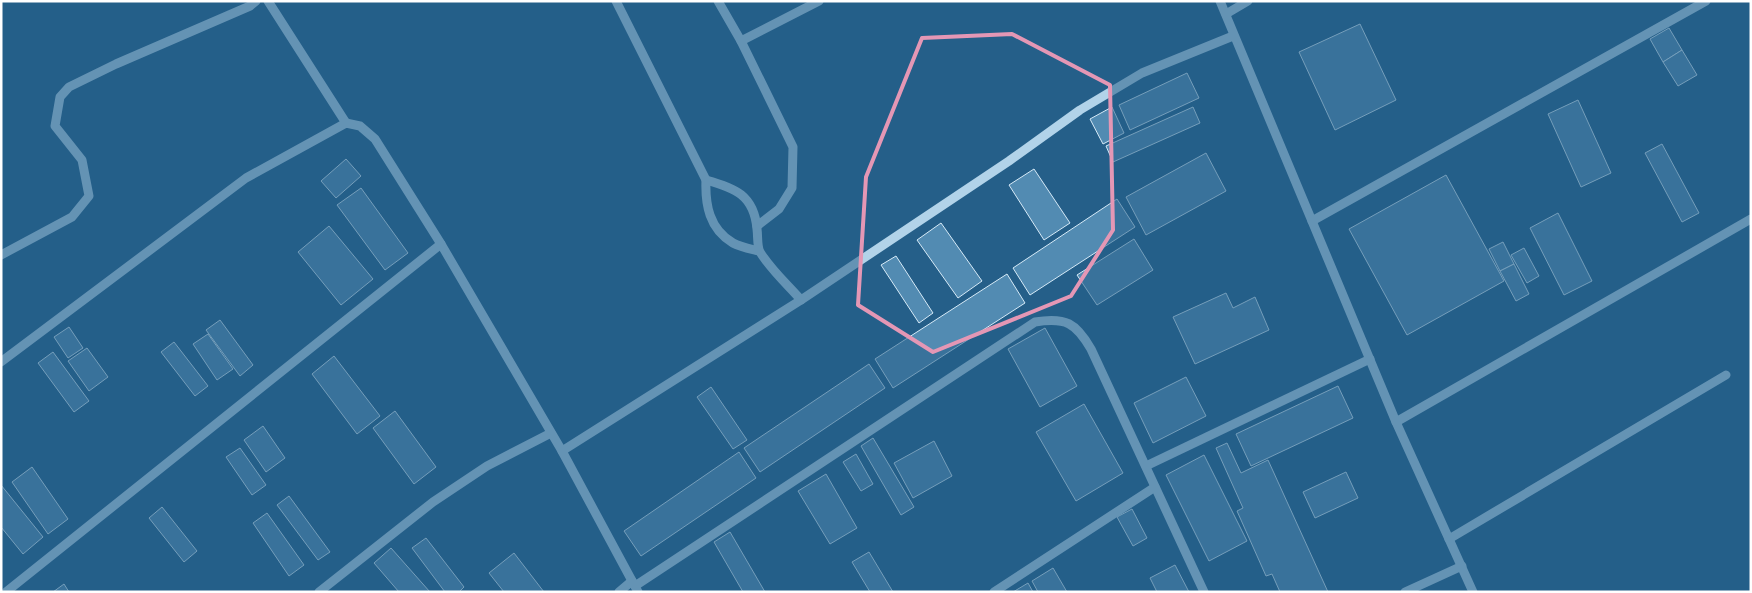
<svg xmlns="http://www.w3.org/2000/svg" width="1752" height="593" viewBox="0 0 1752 593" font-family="Lato,sans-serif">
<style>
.building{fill:#528bb2;stroke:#d6eaf7}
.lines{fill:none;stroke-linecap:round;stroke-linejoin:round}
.minor{stroke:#b2d3e9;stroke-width:9}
.marked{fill:none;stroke:#e497b5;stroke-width:4;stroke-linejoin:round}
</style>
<rect width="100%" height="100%" fill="#255f89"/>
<g class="building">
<path d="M 1360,24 L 1396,100 L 1335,130 L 1299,52 Z"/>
<path d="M 1669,28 L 1682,50 L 1663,62 L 1650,39 Z"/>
<path d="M 1682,50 L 1697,75 L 1678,86 L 1663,62 Z"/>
<path d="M 1187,73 L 1199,98 L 1130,130 L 1119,105 Z"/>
<path d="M 1578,100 L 1611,173 L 1581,187 L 1548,114 Z"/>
<path d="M 1112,107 L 1124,133 L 1103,144 L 1090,119 Z"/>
<path d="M 1193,107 L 1200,123 L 1113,162 L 1106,146 Z"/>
<path d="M 1662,144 L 1699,213 L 1682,222 L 1645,153 Z"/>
<path d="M 1206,153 L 1226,191 L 1146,235 L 1126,197 Z"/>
<path d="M 346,159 L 361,176 L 336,198 L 321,181 Z"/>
<path d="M 1034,169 L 1070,223 L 1044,240 L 1009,185 Z"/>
<path d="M 1446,175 L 1504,281 L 1407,335 L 1349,229 Z"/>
<path d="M 361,188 L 408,253 L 385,270 L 337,205 Z"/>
<path d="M 1117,199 L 1135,227 L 1030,295 L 1013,268 Z"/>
<path d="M 1558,213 L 1592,281 L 1564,295 L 1530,228 Z"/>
<path d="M 941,223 L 982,281 L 958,298 L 917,240 Z"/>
<path d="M 329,226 L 373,279 L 341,305 L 298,252 Z"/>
<path d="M 1134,239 L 1153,270 L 1097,305 L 1077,275 Z"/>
<path d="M 1503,242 L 1514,264 L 1500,271 L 1489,249 Z"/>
<path d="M 1524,248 L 1539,276 L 1527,283 L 1511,255 Z"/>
<path d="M 896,256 L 933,313 L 919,323 L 881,265 Z"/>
<path d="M 1514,264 L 1529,294 L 1516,301 L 1500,271 Z"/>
<path d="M 1007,274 L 1025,303 L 893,388 L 875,359 Z"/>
<path d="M 1226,293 L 1233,308 L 1255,297 L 1269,330 L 1195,364 L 1173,317 Z"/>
<path d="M 220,320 L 253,365 L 240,376 L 206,330 Z"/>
<path d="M 69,327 L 83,348 L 68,358 L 54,337 Z"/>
<path d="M 1045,328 L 1077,386 L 1040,407 L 1008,349 Z"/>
<path d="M 208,334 L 233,369 L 217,380 L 193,344 Z"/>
<path d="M 174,342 L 208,386 L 195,396 L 161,352 Z"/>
<path d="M 87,348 L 108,377 L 89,391 L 68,361 Z"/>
<path d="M 53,352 L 89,401 L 74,412 L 38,363 Z"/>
<path d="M 334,356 L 380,416 L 357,434 L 312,374 Z"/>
<path d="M 869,364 L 885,388 L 760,472 L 744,448 Z"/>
<path d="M 1186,377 L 1206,416 L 1153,443 L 1134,403 Z"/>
<path d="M 1338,386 L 1353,418 L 1251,466 L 1236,434 Z"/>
<path d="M 711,387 L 747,440 L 733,449 L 697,397 Z"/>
<path d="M 1084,404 L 1123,473 L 1076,501 L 1036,432 Z"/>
<path d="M 395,411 L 436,467 L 414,484 L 373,428 Z"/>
<path d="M 263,426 L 285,458 L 266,472 L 244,440 Z"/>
<path d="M 873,438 L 914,507 L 901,515 L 861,446 Z"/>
<path d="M 934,441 L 952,476 L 913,498 L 894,463 Z"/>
<path d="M 1227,443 L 1241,473 L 1268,460 L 1328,592 L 1280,592 L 1272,574 L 1266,576 L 1237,511 L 1243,508 L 1216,448 Z"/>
<path d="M 240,448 L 266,485 L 252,495 L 226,457 Z"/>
<path d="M 739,452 L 756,478 L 641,556 L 624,531 Z"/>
<path d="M 856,454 L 873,484 L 861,491 L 843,462 Z"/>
<path d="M 1204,455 L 1247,541 L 1209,561 L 1166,475 Z"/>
<path d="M 32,467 L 68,519 L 48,534 L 12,482 Z"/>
<path d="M 1346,472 L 1358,498 L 1315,518 L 1303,492 Z"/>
<path d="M 826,474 L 857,528 L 830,544 L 798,491 Z"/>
<path d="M 1,485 L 43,537 L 23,554 L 1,527 Z"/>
<path d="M 289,496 L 330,552 L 318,560 L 277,505 Z"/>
<path d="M 162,507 L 197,551 L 184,562 L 149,518 Z"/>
<path d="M 1132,509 L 1147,538 L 1133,546 L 1117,517 Z"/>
<path d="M 267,513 L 304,565 L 289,576 L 253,523 Z"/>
<path d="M 730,532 L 765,592 L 743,592 L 714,542 Z"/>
<path d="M 426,538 L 464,587 L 459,592 L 445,592 L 412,548 Z"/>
<path d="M 391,548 L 430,592 L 399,592 L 374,563 Z"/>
<path d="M 869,552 L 893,592 L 870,592 L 852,562 Z"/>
<path d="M 514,553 L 544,592 L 504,592 L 489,573 Z"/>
<path d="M 1175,565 L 1189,592 L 1157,592 L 1150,578 Z"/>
<path d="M 1053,568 L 1067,592 L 1038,592 L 1032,581 Z"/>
<path d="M 1028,583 L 1033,592 L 1013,592 Z"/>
<path d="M 64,584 L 69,592 L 53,592 Z"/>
</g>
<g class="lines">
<g class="minor">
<path d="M 268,1 L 346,123"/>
<path d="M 616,1 L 706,180 C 705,204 709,229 733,243 C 740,247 751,249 759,251"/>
<path d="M 718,1 L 741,41 L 793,147 L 792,188 L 779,209 L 757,226"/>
<path d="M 1220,1 L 1396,422 L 1473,592"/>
<path d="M 1226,14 L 1248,1"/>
<path d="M 741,41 L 819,1"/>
<path d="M 706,180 C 735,188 754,195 757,229 C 758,236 757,247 760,252 C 771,270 788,285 801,300"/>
<path d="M 1312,221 L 1706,1"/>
<path d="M 1,255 L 72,217 L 89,196 L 82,160 L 55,126 L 60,97 L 69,87 L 116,64 L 250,6 L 256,1"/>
<path d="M 1,362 L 246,178 L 346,123 L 360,126 L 375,139 L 441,244 L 562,451 L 638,592"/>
<path d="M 1396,422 L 1751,219"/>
<path d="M 562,451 L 801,300 L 1009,161 L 1080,110 L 1142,73 L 1233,36"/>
<path d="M 1146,466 L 1370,359"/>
<path d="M 1449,539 L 1726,375"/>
<path d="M 635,586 L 1035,322 C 1066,317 1076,323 1091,349 L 1204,592"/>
<path d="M 6,592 L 441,244"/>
<path d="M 319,592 L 433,502 L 487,466 L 551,433"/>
<path d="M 619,592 L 632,581"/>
<path d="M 994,592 L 1155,487"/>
<path d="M 1405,592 L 1462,566"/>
</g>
</g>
<path d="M0 0H1752V593H0ZM 1012,34 L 1110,85 L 1113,230 L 1071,296 L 933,352 L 858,305 L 866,177 L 922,38 Z" fill="#255f89" fill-opacity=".55" fill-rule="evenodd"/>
<path class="marked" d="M 1012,34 L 1110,85 L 1113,230 L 1071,296 L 933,352 L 858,305 L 866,177 L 922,38 Z"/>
<rect width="1752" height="593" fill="none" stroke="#ffffff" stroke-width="5"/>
</svg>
